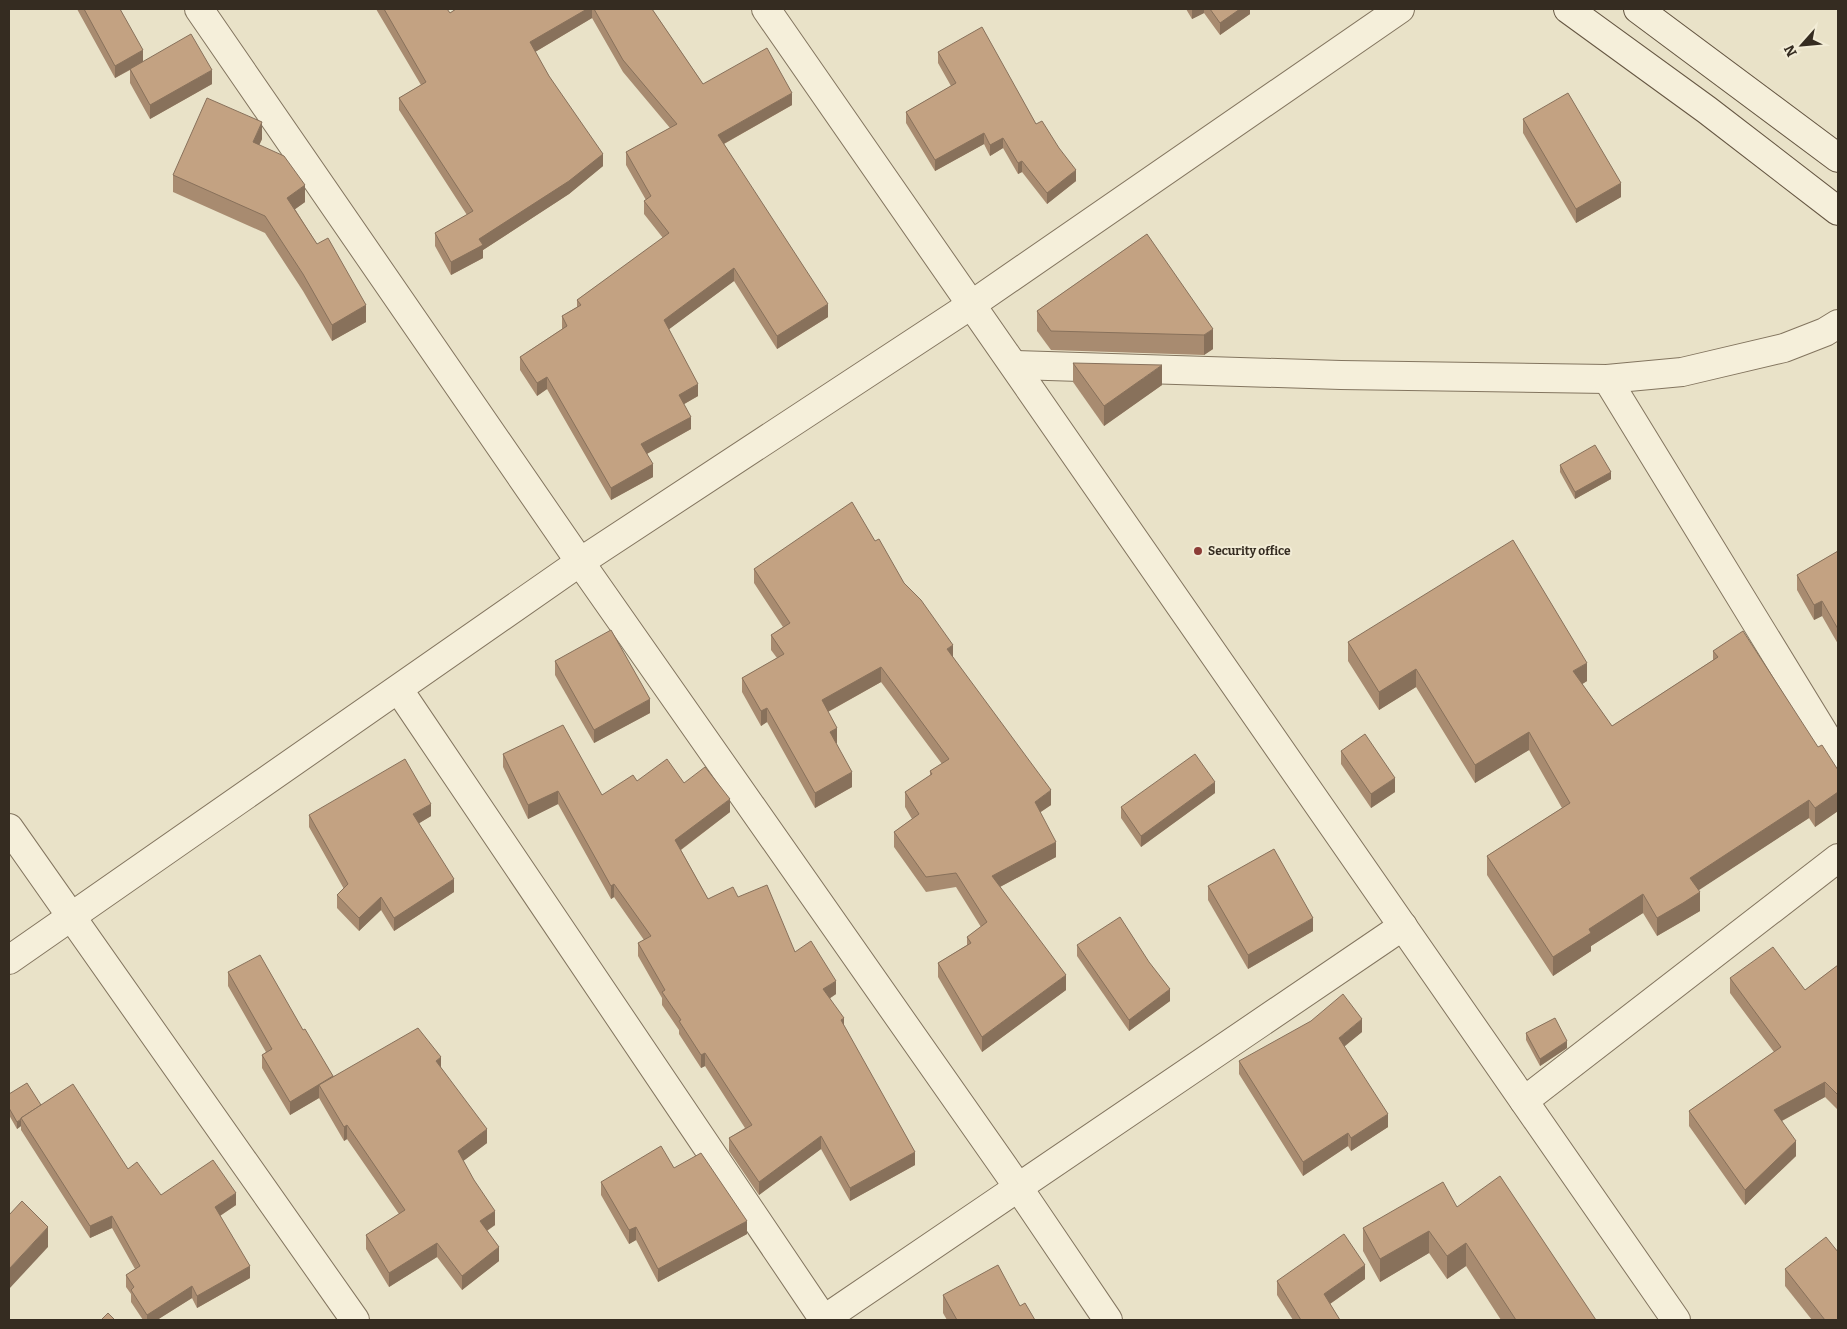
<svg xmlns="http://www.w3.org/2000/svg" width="1847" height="1329" viewBox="0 0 1847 1329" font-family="Bitter,serif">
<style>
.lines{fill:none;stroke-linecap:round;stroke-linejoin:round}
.minor-casing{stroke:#83755f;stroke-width:30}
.tertiary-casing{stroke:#83755f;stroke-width:30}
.secondary-casing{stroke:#655642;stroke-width:30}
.minor{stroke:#f5efda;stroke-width:28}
.tertiary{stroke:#f5efda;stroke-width:28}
.secondary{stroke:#f5efda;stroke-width:28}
.wall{fill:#a88b70}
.shaded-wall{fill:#88715b}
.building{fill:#c3a282;stroke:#88715b}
.poi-dot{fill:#8b3c36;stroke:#f2ecd6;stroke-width:2}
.labels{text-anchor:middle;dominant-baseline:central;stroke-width:4;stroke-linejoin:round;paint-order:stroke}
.poi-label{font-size:12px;font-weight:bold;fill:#352c21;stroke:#f2ecd6;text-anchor:start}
</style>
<rect width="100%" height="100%" fill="#e9e2c8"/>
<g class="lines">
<defs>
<g id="minor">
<path d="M 199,9 L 580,562 L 1018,1187 L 1108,1320"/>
<path d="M 766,9 L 1676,1320"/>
<path d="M 1014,365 L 1341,375 L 1607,379 L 1682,372 L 1784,348 L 1825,332 L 1838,324"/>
<path d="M 1607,379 L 1838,756"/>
<path d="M 399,690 L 824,1320"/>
<path d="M 9,828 L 355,1320"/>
<path d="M 1524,1101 L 1838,858"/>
<path d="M 823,1320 L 1403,926"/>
</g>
<path id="tertiary" d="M 9,960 L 580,562 L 971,305 L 1400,9"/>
<g id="secondary">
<path d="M 1568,9 L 1707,110 L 1838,211"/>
<path d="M 1638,9 L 1838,158"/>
</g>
</defs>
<use href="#minor" class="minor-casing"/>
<use href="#tertiary" class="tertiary-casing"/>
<use href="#secondary" class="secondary-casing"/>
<use href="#minor" class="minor"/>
<use href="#tertiary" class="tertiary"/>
<use href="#secondary" class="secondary"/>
</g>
<g class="wall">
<path d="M 77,9 L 120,9 L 143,62 L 212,84 L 150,119 L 130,83 L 130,70 L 115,78 Z"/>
<path d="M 376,9 L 447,9 L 450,13 L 456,9 L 652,9 L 703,84 L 792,105 L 724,144 L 828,317 L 777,349 L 734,281 L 669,329 L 698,396 L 684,404 L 691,429 L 647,454 L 653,477 L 611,500 L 547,389 L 537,396 L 520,370 L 520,357 L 562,329 L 562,316 L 577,307 L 577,300 L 663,238 L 644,214 L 644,201 L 646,200 L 626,165 L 626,152 L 670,128 L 623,72 L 592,18 L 535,52 L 549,76 L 603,166 L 569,194 L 483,250 L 483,258 L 451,275 L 435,246 L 435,233 L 467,215 L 399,110 L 399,98 L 421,85 Z"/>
<path d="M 1186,9 L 1250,9 L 1250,14 L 1220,35 L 1204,13 L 1192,19 Z"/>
<path d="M 938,52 L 1036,124 L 1076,181 L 1047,204 L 1022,172 L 1018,174 L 1003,148 L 990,156 L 984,144 L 935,171 L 906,123 L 906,112 L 951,86 L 938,63 Z"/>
<path d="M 1523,119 L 1621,197 L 1576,223 L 1523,133 Z"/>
<path d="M 262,139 L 259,145 L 305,202 L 295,209 L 366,322 L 332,341 L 303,291 L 265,233 L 173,192 L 173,175 Z"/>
<path d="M 1147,234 L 1213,349 L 1204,355 L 1051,350 L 1037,331 L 1037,311 Z"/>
<path d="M 1073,363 L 1162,385 L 1104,426 L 1073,382 Z"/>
<path d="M 1560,465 L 1611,479 L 1575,499 L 1560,472 Z"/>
<path d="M 875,541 L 904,583 L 1051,805 L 1040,812 L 1056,857 L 1000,887 L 1066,990 L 982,1052 L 938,977 L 938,963 L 967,945 L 967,937 L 981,927 L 956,887 L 926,892 L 894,847 L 894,832 L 912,819 L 905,807 L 905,792 L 930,776 L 930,771 L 942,764 L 881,682 L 828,712 L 837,743 L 836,743 L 852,787 L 815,808 L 767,722 L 761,726 L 742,692 L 742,678 L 777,658 L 771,650 L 771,635 L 783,627 L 754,583 L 754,569 Z"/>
<path d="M 1838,551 L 1838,644 L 1822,616 L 1814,620 L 1797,590 L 1797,575 Z"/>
<path d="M 1348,642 L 1587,681 L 1582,684 L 1612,726 L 1713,660 L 1713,651 L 1818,747 L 1838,770 L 1838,811 L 1815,827 L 1809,818 L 1698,890 L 1700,911 L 1683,921 L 1657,936 L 1643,913 L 1591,946 L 1591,951 L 1553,976 L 1487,875 L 1487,856 L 1562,808 L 1529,750 L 1475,783 L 1416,687 L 1379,710 L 1348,661 Z"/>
<path d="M 555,661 L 650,713 L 594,743 L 555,675 Z"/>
<path d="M 1341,751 L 1395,792 L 1371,808 L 1341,764 Z"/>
<path d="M 503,754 L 602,795 L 637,781 L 684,783 L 730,812 L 681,850 L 708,899 L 738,897 L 795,952 L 836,994 L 830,998 L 915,1165 L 850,1201 L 821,1149 L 759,1195 L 729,1151 L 729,1138 L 745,1128 L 705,1066 L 701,1068 L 679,1034 L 679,1030 L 662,1005 L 662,998 L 638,956 L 638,943 L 644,940 L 614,897 L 611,899 L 558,804 L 528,819 L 503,767 Z"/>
<path d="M 1215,793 L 1141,847 L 1121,818 L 1121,807 Z"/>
<path d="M 309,815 L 431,816 L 419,823 L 454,892 L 394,931 L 381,910 L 359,931 L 337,908 L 337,895 L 344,889 L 309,827 Z"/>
<path d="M 1208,886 L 1313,931 L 1248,969 L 1208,900 Z"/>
<path d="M 1077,945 L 1170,1001 L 1129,1031 L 1077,956 Z"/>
<path d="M 1838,965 L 1838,1110 L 1825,1097 L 1782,1121 L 1796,1156 L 1745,1205 L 1689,1126 L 1689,1111 L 1774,1052 L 1730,993 L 1730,978 L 1805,990 Z"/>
<path d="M 228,972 L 303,1030 L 333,1076 L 441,1068 L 487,1143 L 463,1161 L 495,1225 L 487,1231 L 499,1261 L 462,1290 L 437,1257 L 389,1287 L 366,1249 L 366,1235 L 399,1214 L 347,1139 L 344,1141 L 319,1098 L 290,1115 L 262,1068 L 262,1055 L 266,1052 L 228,986 Z"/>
<path d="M 1362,1032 L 1344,1046 L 1388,1127 L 1351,1151 L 1348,1146 L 1303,1176 L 1239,1074 L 1239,1061 Z"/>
<path d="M 1526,1033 L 1567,1048 L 1540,1066 L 1526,1040 Z"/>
<path d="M 9,1094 L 41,1105 L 128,1169 L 161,1195 L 236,1205 L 220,1216 L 250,1278 L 197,1308 L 192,1298 L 157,1320 L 143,1320 L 131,1302 L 131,1294 L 126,1287 L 126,1275 L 135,1269 L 112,1228 L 90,1238 L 21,1130 L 21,1126 L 17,1129 L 9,1115 Z"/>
<path d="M 674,1168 L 747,1234 L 658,1282 L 636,1240 L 629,1244 L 601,1195 L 601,1182 Z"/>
<path d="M 1457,1207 L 1596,1320 L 1501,1320 L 1466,1266 L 1447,1279 L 1429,1253 L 1380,1282 L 1363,1251 L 1363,1228 Z"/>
<path d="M 1785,1269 L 1838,1320 L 1812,1320 L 1785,1286 Z"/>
<path d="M 1365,1279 L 1330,1304 L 1340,1320 L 1293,1320 L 1277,1295 L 1277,1281 Z"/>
<path d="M 943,1295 L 1020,1306 L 1035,1320 L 947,1320 L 943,1313 Z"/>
</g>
<g class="shaded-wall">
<path d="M 587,9 L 592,9 L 592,18 L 530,55 L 530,42 Z"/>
<path d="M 1192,9 L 1204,9 L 1204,13 L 1192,19 Z"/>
<path d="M 1240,9 L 1250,9 L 1250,14 L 1220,35 L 1220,23 Z"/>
<path d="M 143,50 L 143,62 L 115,78 L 115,66 Z"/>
<path d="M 212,70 L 212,84 L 150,119 L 150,105 Z"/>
<path d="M 792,93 L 792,105 L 718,147 L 718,135 Z"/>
<path d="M 262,122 L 262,139 L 253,159 L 253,142 Z"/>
<path d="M 984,133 L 984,144 L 935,171 L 935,160 Z"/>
<path d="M 1003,138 L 1003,148 L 990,156 L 990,145 Z"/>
<path d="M 603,154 L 603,166 L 569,194 L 483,250 L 483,258 L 451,275 L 451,262 L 479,239 Z"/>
<path d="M 1022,161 L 1022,172 L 1018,174 L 1018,163 Z"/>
<path d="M 1076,170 L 1076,181 L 1047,204 L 1047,193 Z"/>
<path d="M 1621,183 L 1621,197 L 1576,223 L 1576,209 Z"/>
<path d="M 305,185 L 305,202 L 287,215 L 287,198 Z"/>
<path d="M 734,268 L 734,281 L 664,333 L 664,320 Z"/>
<path d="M 828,304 L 828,317 L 777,349 L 777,336 Z"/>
<path d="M 366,305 L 366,322 L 332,341 L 332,325 Z"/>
<path d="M 1213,329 L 1213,349 L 1204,355 L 1204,335 Z"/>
<path d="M 1162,365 L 1162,385 L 1104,426 L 1104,406 Z"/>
<path d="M 547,377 L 547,389 L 537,396 L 537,383 Z"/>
<path d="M 698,384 L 698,396 L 679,407 L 679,395 Z"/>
<path d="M 691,417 L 691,429 L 641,457 L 641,444 Z"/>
<path d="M 653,464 L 653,477 L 611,500 L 611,488 Z"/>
<path d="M 1611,472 L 1611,479 L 1575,499 L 1575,492 Z"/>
<path d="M 1822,601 L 1822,616 L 1814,620 L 1814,605 Z"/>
<path d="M 953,645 L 953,660 L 947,649 Z"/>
<path d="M 1587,663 L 1587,681 L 1573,690 L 1573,671 Z"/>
<path d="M 881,667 L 881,682 L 822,715 L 822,700 Z"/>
<path d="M 1416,669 L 1416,687 L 1379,710 L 1379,692 Z"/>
<path d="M 650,699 L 650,713 L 594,743 L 594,730 Z"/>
<path d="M 767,708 L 767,722 L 761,726 L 761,711 Z"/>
<path d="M 837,728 L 837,743 L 830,746 L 830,732 Z"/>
<path d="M 1529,732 L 1529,750 L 1475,783 L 1475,765 Z"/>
<path d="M 852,772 L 852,787 L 815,808 L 815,793 Z"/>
<path d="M 1395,778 L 1395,792 L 1371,808 L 1371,794 Z"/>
<path d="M 1215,782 L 1215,793 L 1141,847 L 1141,836 Z"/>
<path d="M 1051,790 L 1051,805 L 1035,816 L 1035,802 Z"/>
<path d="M 558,791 L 558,804 L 528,819 L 528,805 Z"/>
<path d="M 1838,792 L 1838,811 L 1815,827 L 1815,808 Z"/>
<path d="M 730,799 L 730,812 L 675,854 L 675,840 Z"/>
<path d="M 1809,800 L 1809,818 L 1690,896 L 1690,878 Z"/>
<path d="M 431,804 L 431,816 L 413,827 L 413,814 Z"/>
<path d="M 1056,842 L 1056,857 L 992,891 L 992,876 Z"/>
<path d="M 454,879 L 454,892 L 394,931 L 394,918 Z"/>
<path d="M 614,884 L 614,897 L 611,899 L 611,886 Z"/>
<path d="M 1700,892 L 1700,911 L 1683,921 L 1657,936 L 1657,918 Z"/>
<path d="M 1643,894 L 1643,913 L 1591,946 L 1591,951 L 1553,976 L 1553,957 L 1589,929 Z"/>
<path d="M 381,897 L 381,910 L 359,931 L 359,918 Z"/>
<path d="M 1313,918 L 1313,931 L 1248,969 L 1248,955 Z"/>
<path d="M 1066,975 L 1066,990 L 982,1052 L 982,1037 Z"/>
<path d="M 836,981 L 836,994 L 823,1003 L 823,989 Z"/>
<path d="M 1170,989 L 1170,1001 L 1129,1031 L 1129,1020 Z"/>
<path d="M 844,1018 L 844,1031 L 841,1020 Z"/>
<path d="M 1362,1019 L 1362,1032 L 1339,1051 L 1339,1038 Z"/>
<path d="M 1567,1041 L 1567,1048 L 1540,1066 L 1540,1059 Z"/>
<path d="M 705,1053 L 705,1066 L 701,1068 L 701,1055 Z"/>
<path d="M 441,1057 L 441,1071 L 436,1061 Z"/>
<path d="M 333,1076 L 319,1085 L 319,1098 L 290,1115 L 290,1102 Z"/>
<path d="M 1825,1082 L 1825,1097 L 1774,1125 L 1774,1110 Z"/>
<path d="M 1388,1114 L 1388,1127 L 1351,1151 L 1351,1138 Z"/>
<path d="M 21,1120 L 21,1126 L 17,1129 L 17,1122 Z"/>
<path d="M 347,1125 L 347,1139 L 344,1141 L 344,1127 Z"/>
<path d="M 487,1129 L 487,1143 L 458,1165 L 458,1151 Z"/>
<path d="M 1348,1133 L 1348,1146 L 1303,1176 L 1303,1162 Z"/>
<path d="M 821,1136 L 821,1149 L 759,1195 L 759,1182 Z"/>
<path d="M 1796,1141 L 1796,1156 L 1745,1205 L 1745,1190 Z"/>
<path d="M 915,1152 L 915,1165 L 850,1201 L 850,1188 Z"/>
<path d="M 236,1193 L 236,1205 L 215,1219 L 215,1207 Z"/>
<path d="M 495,1211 L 495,1225 L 480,1235 L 480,1221 Z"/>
<path d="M 112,1216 L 112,1228 L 90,1238 L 90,1226 Z"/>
<path d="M 747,1221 L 747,1234 L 658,1282 L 658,1269 Z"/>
<path d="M 48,1227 L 48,1247 L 9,1289 L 9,1269 Z"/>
<path d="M 636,1227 L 636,1240 L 629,1244 L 629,1230 Z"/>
<path d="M 1429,1231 L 1429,1253 L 1380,1282 L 1380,1259 Z"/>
<path d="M 437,1243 L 437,1257 L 389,1287 L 389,1273 Z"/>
<path d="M 1466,1243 L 1466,1266 L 1447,1279 L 1447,1256 Z"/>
<path d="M 499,1247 L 499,1261 L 462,1290 L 462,1276 Z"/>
<path d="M 1365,1265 L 1365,1279 L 1324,1308 L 1324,1294 Z"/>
<path d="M 250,1266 L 250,1278 L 197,1308 L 197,1296 Z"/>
<path d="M 192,1286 L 192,1298 L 157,1320 L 147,1320 L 147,1315 Z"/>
</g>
<g class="building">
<path d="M 84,9 L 120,9 L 143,50 L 115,66 Z"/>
<path d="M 384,9 L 447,9 L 450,13 L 456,9 L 587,9 L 530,42 L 549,76 L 603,154 L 569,181 L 479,239 L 483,245 L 451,262 L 435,233 L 473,211 L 399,98 L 426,82 Z"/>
<path d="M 594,9 L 652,9 L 703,84 L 767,48 L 792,93 L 718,135 L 828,304 L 777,336 L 734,268 L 664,320 L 698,384 L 679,395 L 691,417 L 641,444 L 653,464 L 611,488 L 547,377 L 537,383 L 520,357 L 567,326 L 562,316 L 581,305 L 577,300 L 669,233 L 644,201 L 651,196 L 626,152 L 677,124 L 623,60 Z"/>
<path d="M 1210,9 L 1240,9 L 1220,23 Z"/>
<path d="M 982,27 L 1036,124 L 1042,121 L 1059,148 L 1076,170 L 1047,193 L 1022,161 L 1018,163 L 1003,138 L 990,145 L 984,133 L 935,160 L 906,112 L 956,83 L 938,52 Z"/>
<path d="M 191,34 L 212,70 L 150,105 L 130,69 Z"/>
<path d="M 1568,93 L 1621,183 L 1576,209 L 1523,119 Z"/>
<path d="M 207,98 L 262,122 L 253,142 L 284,156 L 305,185 L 287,198 L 317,244 L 328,238 L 366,305 L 332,325 L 303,274 L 265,216 L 173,175 Z"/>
<path d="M 1147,234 L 1213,329 L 1204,335 L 1051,331 L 1037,311 Z"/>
<path d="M 1073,363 L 1162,365 L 1104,406 Z"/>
<path d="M 1595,445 L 1611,472 L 1575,492 L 1560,465 Z"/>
<path d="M 852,502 L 875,541 L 879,539 L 904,583 L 921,600 L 953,645 L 947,649 L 1051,790 L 1035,802 L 1056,842 L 992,876 L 1066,975 L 982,1037 L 938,963 L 971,943 L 967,937 L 987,922 L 956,873 L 926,877 L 894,832 L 919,814 L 905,792 L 932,774 L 930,771 L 949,759 L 881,667 L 822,700 L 837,728 L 830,732 L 852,772 L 815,793 L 767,708 L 761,711 L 742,678 L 784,654 L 771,635 L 790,623 L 754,569 Z"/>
<path d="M 1513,540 L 1587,663 L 1573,671 L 1612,726 L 1718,657 L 1713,651 L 1743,631 L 1818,747 L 1822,745 L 1838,770 L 1838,792 L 1815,808 L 1809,800 L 1690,878 L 1700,892 L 1683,903 L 1657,918 L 1643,894 L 1589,929 L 1591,933 L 1553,957 L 1487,856 L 1570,803 L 1529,732 L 1475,765 L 1416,669 L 1379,692 L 1348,642 Z"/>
<path d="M 1838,551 L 1838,629 L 1822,601 L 1814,605 L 1797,575 Z"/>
<path d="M 611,630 L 650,699 L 594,730 L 555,661 Z"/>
<path d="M 563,725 L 602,795 L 633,775 L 637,781 L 667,759 L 684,783 L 705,767 L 730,799 L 675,840 L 708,899 L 733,887 L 738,897 L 767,885 L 795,952 L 811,941 L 836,981 L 823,989 L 844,1018 L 841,1020 L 915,1152 L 850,1188 L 821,1136 L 759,1182 L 729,1138 L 752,1125 L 705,1053 L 701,1055 L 679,1021 L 681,1020 L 662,992 L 665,990 L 638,943 L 651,936 L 614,884 L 611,886 L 558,791 L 528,805 L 503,754 Z"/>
<path d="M 1365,734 L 1395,778 L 1371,794 L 1341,751 Z"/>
<path d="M 1195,754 L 1215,782 L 1141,836 L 1121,807 Z"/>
<path d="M 405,759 L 431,804 L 413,814 L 454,879 L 394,918 L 381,897 L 359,918 L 337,895 L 348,884 L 309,815 Z"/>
<path d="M 1274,849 L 1313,918 L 1248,955 L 1208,886 Z"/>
<path d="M 1120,917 L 1149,962 L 1170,989 L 1129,1020 L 1077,945 Z"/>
<path d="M 1773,947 L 1805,990 L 1838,965 L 1838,1095 L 1825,1082 L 1774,1110 L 1796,1141 L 1745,1190 L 1689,1111 L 1781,1047 L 1730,978 Z"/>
<path d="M 260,955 L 303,1030 L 305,1029 L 333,1076 L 290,1102 L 262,1055 L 272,1049 L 228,972 Z"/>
<path d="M 1343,994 L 1362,1019 L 1339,1038 L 1388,1114 L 1351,1138 L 1348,1133 L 1303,1162 L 1239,1061 L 1311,1021 Z"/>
<path d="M 1555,1018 L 1567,1041 L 1540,1059 L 1526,1033 Z"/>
<path d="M 418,1028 L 441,1057 L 436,1061 L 487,1129 L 458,1151 L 474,1180 L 495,1211 L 480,1221 L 499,1247 L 462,1276 L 437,1243 L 389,1273 L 366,1235 L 405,1210 L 347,1125 L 344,1127 L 319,1085 Z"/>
<path d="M 27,1083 L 41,1105 L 21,1118 L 21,1119 L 17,1122 L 9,1108 L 9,1094 Z"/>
<path d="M 73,1084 L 128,1169 L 137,1162 L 161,1195 L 213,1160 L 236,1193 L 215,1207 L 250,1266 L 197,1296 L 192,1286 L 147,1315 L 131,1290 L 134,1287 L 126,1275 L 140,1266 L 112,1216 L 90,1226 L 21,1118 Z"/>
<path d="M 661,1146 L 674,1168 L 701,1153 L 747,1221 L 658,1269 L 636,1227 L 629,1230 L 601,1182 Z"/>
<path d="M 1500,1176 L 1596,1320 L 1516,1320 L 1466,1243 L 1447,1256 L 1429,1231 L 1380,1259 L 1363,1228 L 1443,1182 L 1457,1207 Z"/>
<path d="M 22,1201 L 48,1227 L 9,1269 L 9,1215 Z"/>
<path d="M 1344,1234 L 1365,1265 L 1324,1294 L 1340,1320 L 1301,1320 L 1277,1281 Z"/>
<path d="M 1826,1237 L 1838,1252 L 1838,1320 L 1825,1320 L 1785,1269 Z"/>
<path d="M 998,1265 L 1020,1306 L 1025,1303 L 1035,1320 L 957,1320 L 943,1295 Z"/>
<path d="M 108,1313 L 115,1320 L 101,1320 Z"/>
</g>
<circle class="poi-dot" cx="1198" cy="551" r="5"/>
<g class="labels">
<g class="poi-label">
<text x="1208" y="551">Security office</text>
</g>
</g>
<rect width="1847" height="1329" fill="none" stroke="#352c21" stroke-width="20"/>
<g transform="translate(1802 45) rotate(243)" stroke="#f2ecd6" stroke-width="4" paint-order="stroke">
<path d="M0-4L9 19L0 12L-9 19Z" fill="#352c21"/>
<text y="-8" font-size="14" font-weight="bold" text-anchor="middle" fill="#352c21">N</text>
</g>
</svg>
